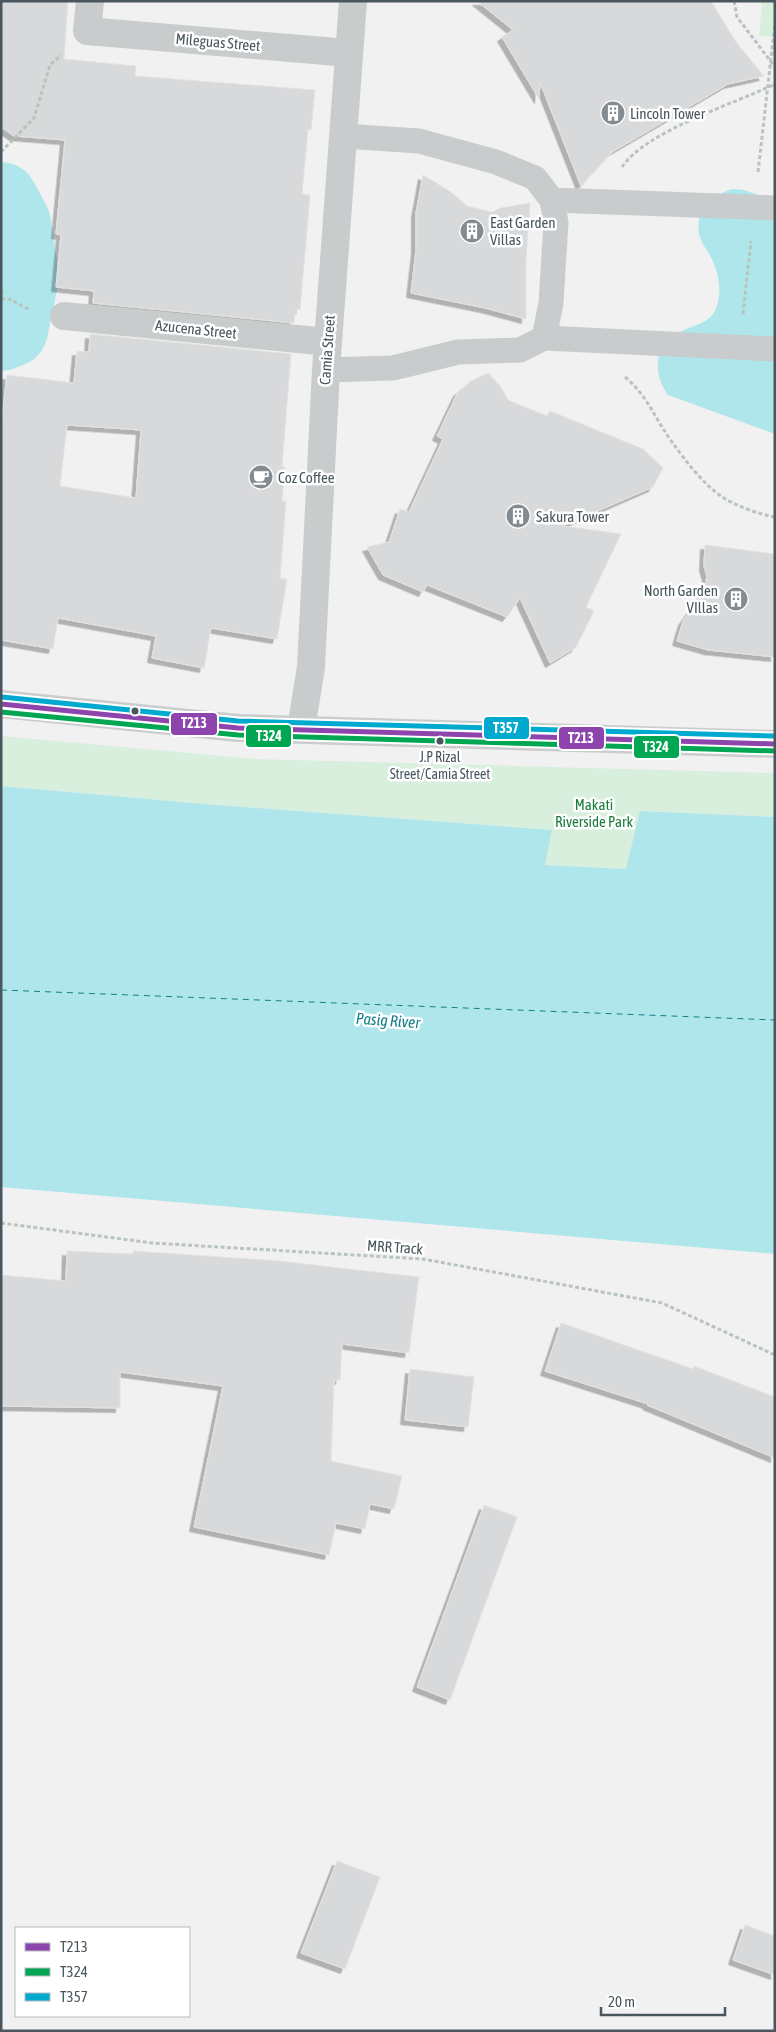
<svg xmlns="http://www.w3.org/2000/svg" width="776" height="2032" viewBox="0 0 776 2032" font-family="'Asap Condensed',sans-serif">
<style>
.green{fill:#d8efdd}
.water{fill:#aee6eb}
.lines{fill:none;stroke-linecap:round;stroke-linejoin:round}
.river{stroke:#aee6eb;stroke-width:74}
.ferry{stroke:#138088;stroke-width:1;stroke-dasharray:6 5;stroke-linecap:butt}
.building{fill:#d8d9da;stroke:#e3e3e4;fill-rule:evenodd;filter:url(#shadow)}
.path{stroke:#b9c4bf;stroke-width:3;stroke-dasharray:4 2.5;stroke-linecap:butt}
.service{stroke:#c9cccd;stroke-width:25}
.minor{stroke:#c9cccd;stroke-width:28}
.secondary{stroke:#caccce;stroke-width:28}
.bus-1-casing{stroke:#fff;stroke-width:9}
.bus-2-casing{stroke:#fff;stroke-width:9}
.bus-3-casing{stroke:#fff;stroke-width:9}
.bus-1{stroke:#8e44ad;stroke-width:5}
.bus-2{stroke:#00a651;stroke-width:5}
.bus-3{stroke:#00a9ce;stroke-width:5}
.bus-dot{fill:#49565d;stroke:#fff;stroke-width:2}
.labels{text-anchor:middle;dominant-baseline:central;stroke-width:5;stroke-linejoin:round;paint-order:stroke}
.bus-label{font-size:14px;fill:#49565d;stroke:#fff}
.street-label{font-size:15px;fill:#49565d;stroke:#fff}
.poi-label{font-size:15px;fill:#49565d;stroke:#fff;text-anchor:start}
.park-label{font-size:15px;fill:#1c7c3e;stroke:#fff}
.water-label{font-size:16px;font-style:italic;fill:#138088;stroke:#fff}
.line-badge{stroke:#fff;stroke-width:2}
.badge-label{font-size:14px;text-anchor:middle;font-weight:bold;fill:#fff}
</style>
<defs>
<filter id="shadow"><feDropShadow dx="-4.5" dy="4.5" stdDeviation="0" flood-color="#0004"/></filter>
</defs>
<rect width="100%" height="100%" fill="#f2f1f1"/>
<g class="green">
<path d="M 762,1 L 775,1 L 775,37 L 759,36 Z"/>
<path d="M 1,736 L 257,759 L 775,773 L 775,817 L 640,811 L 627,869 L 545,865 L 552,830 L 204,804 L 1,786 Z"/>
</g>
<g class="water">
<path d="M 732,189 L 744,190 L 775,201 L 775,434 L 668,395 C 653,374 653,347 678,333 C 694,324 713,325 718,302 C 722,287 717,267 709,254 C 705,247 701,242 699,234 C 695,211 712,195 732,189 Z"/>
<path d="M 1,786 L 204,804 L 552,830 L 545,865 L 626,869 L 640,811 L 775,817 L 775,1254 L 1,1187 Z"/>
</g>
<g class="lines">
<path class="river" d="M 1,199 L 14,223 L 22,277 L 11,330 L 1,334"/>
<path class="ferry" d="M 1,990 L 775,1020"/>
</g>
<g class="building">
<path d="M 1,1 L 68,1 L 64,59 L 136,66 L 135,76 L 315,90 L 311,130 L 308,129 L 302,194 L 310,195 L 300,310 L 295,309 L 294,323 L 93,303 L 94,291 L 56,287 L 61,235 L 56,234 L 65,140 L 14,136 L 1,127 Z"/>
<path d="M 477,1 L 711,1 L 736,42 L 764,76 L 728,84 L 612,152 L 581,186 L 540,82 L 539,99 L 502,37 L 513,30 Z"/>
<path d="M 423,175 L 451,192 L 467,206 L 492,212 L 501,208 L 530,203 L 526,259 L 526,319 L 485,308 L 411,293 L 416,250 L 416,213 Z"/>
<path d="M 90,334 L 291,354 L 282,466 L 285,467 L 282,501 L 286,501 L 280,578 L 287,579 L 277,639 L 211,628 L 204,668 L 152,658 L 156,636 L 58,618 L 53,649 L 1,640 L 1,428 L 7,375 L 74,383 L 77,351 L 89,352 ZM 67,425 L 141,430 L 136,498 L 60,486 Z"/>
<path d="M 488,373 L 501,387 L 508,400 L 547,416 L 550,411 L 643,449 L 663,468 L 653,487 L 563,526 L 621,534 L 586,607 L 594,611 L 576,647 L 550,663 L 520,598 L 507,617 L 427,585 L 423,592 L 383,575 L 367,547 L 389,542 L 400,509 L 409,512 L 443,439 L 437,436 L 458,392 L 471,381 Z"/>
<path d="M 705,545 L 775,554 L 775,657 L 708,650 L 677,641 L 683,621 L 703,593 L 707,577 L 704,566 Z"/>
<path d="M 67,1251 L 133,1254 L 133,1251 L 279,1261 L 419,1277 L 409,1353 L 342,1344 L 340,1380 L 334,1380 L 331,1461 L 402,1476 L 394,1509 L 370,1504 L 365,1529 L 336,1523 L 329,1555 L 194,1527 L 223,1386 L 120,1372 L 120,1408 L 1,1406 L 1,1275 L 66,1281 Z"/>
<path d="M 561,1323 L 693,1369 L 694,1366 L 775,1397 L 775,1458 L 647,1405 L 648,1404 L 545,1371 Z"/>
<path d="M 410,1369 L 474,1377 L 468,1427 L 405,1420 Z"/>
<path d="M 484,1505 L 517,1517 L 450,1700 L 417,1687 Z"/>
<path d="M 337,1861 L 380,1877 L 345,1969 L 301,1953 Z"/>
<path d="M 745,1925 L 775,1936 L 775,1975 L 733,1960 Z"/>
</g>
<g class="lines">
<g class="path">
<path d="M 734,1 L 737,17 L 775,67"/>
<path d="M 1,152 L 34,118 L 50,65 L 61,55"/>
<path d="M 622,167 C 646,131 734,104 775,84"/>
<path d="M 758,172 L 775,23"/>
<path d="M 1,291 L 4,297"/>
<path d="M 1,299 L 9,299 L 30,310"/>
<path d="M 743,314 L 751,241"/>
<path d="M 625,377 C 648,396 655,419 672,442 C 684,459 704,485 721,496 C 733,505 761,515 775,517"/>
<path d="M 1,1223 L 152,1243 L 423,1259 L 662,1303 L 775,1355"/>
</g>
<g class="service">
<path d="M 343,136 L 419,141 L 496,162 L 535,178 L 552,200 L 556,223 L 551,303 L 544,338"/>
<path d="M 552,200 L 775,208"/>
<path d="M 326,370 L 393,368 L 458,352 L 520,350 L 544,338 L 775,349"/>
</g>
<g class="minor">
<path d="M 90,1 L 87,31 L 349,53"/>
<path d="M 64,316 L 328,342"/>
<path d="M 301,729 L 311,667 L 326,370 L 353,1"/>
</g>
<path class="secondary" d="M 1,704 L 238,728 L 775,744"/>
<defs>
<path id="bus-1" d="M 1,704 L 238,728 L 775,744"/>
<path id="bus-2" d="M 1,712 L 238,735 L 775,751"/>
<path id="bus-3" d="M 2,697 L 238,721 L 775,736"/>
</defs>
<use href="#bus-1" class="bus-1-casing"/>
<use href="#bus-2" class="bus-2-casing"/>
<use href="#bus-3" class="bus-3-casing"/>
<use href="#bus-1" class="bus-1"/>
<use href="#bus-2" class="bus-2"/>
<use href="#bus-3" class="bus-3"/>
</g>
<defs>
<symbol id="building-disc" viewBox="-11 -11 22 22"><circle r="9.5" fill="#848c91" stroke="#fff"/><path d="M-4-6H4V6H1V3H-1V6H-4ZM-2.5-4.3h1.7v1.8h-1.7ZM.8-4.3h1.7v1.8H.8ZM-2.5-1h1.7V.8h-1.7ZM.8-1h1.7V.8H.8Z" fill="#fff"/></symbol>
<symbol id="cafe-disc" viewBox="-11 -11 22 22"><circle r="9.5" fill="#848c91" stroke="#fff"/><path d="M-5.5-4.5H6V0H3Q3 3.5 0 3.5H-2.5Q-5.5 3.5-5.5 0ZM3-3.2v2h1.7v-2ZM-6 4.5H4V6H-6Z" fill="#fff"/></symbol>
</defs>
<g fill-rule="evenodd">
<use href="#building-disc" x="599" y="99" width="28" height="28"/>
<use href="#building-disc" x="458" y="217" width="28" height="28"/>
<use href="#cafe-disc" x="247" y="463" width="28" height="28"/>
<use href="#building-disc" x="504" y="502" width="28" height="28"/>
<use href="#building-disc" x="722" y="585" width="28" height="28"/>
</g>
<g class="bus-dot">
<circle cx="135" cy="711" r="4.5"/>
<circle cx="440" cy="741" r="4.5"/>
</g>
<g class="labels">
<g class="bus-label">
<text x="440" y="757">J.P Rizal<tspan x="440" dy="17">Street/Camia Street</tspan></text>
</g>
<g class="street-label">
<text transform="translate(218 42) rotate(5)">Mileguas Street</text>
<text transform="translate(196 329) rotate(6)">Azucena Street</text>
<text transform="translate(327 350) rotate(-86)">Camia Street</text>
<text transform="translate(395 1247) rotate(4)">MRR Track</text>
</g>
<g class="poi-label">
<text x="630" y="113">Lincoln Tower</text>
<text x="490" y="222">East Garden<tspan x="490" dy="17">Villas</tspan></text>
<text x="278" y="477">Coz Coffee</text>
<text x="536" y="516">Sakura Tower</text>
<text x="718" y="590" text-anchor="end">North Garden<tspan x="718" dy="17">VIllas</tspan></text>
</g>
<g class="park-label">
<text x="594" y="804">Makati<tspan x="594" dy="17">Riverside Park</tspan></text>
</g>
<g class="water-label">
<text transform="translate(388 1020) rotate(4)">Pasig River</text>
</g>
</g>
<g class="line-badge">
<rect x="170" y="712" width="48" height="24" rx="5" fill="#8e44ad"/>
<rect x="483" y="716" width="47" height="24" rx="5" fill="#00a9ce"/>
<rect x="245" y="724" width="47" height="24" rx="5" fill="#00a651"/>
<rect x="558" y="726" width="47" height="24" rx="5" fill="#8e44ad"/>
<rect x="633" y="735" width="47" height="24" rx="5" fill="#00a651"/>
</g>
<g class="badge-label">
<text x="194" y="728">T213</text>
<text x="506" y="733">T357</text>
<text x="269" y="741">T324</text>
<text x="581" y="743">T213</text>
<text x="656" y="752">T324</text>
</g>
<rect width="776" height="2032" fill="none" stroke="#49565d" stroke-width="5"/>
<rect x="15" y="1927" width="175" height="90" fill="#ffffff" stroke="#b6bbbe"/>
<rect x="25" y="1943" width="25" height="8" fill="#8e44ad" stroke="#b6bbbe"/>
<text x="60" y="1952" font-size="15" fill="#49565d">T213</text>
<rect x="25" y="1968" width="25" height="8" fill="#00a651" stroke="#b6bbbe"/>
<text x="60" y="1977" font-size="15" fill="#49565d">T324</text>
<rect x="25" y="1993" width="25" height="8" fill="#00a9ce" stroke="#b6bbbe"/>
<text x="60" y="2002" font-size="15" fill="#49565d">T357</text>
<path d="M601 2007v8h124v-8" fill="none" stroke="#49565d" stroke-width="2.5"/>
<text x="608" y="2007" font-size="15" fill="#49565d" stroke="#ffffff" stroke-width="4" paint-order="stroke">20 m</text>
</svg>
